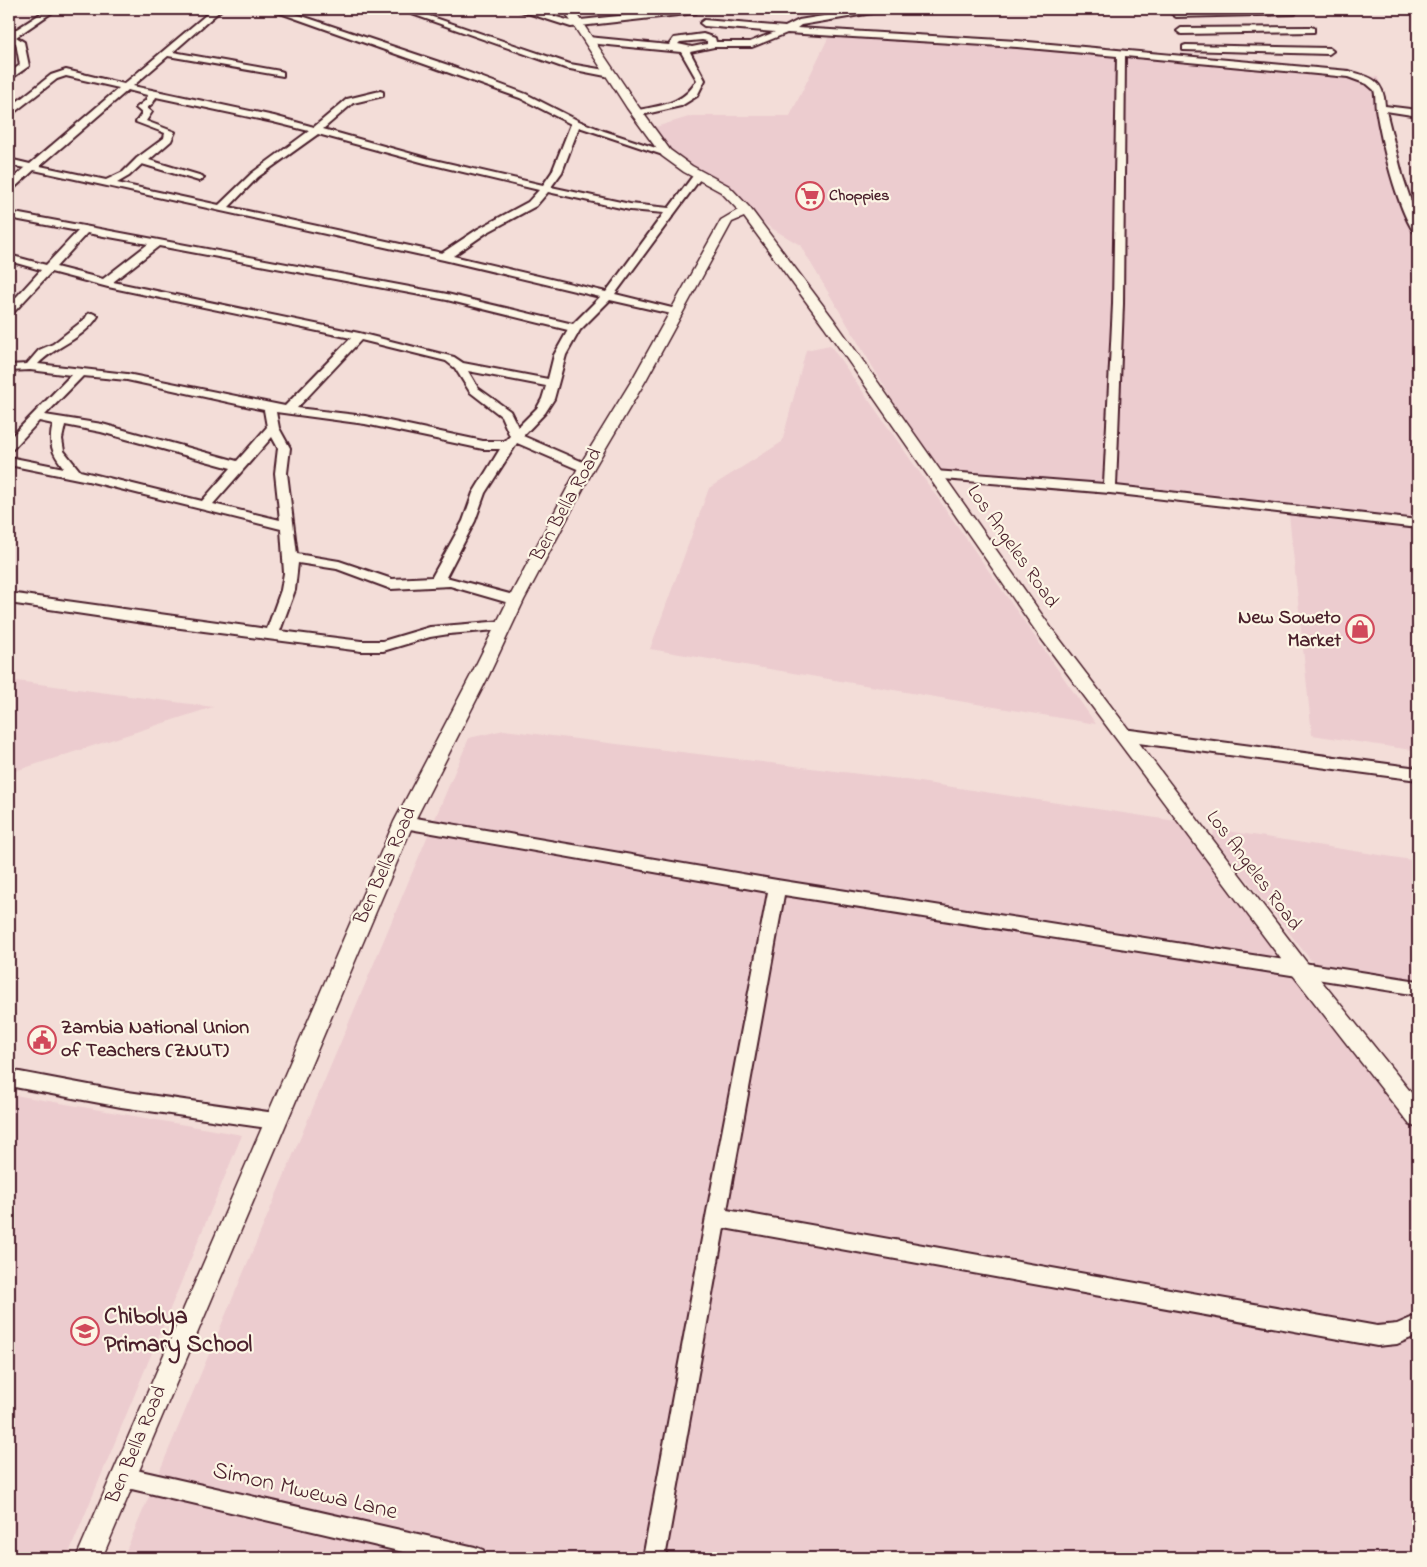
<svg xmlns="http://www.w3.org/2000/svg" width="1427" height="1567" viewBox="0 0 1427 1567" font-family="'Indie Flower',sans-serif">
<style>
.built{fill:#eccccf}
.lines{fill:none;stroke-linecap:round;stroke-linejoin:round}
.minor-casing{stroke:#4a1f2b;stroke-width:4}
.major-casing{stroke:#4a1f2b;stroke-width:3}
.minor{fill:#fcf5e5;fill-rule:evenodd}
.major{fill:#fcf5e5;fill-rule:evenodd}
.labels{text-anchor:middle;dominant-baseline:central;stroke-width:4.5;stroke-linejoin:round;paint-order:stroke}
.far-poi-label{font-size:16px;font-weight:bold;fill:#4a1f2b;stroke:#fcf5e5;text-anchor:start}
.street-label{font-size:20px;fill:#4a1f2b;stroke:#fcf5e5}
.poi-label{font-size:20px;font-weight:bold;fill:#4a1f2b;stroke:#fcf5e5;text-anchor:end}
.near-poi-label{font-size:24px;font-weight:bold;fill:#4a1f2b;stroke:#fcf5e5;text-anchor:start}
.near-street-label{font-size:24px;fill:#4a1f2b;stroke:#fcf5e5}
</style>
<rect width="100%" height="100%" fill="#f3ddd8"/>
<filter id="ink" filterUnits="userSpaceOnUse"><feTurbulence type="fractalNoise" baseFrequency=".02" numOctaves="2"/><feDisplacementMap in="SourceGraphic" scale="10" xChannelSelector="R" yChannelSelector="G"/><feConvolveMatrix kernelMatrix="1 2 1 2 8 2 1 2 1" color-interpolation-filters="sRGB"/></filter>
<g filter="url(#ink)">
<g class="built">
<path d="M 833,28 L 1378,77 L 1416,244 L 1418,244 L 1418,751 L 1312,735 L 1289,514 L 939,478 L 800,245 L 734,206 L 681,165 L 652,128 L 692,116 L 790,116 Z"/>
<path d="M 830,345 L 956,524 L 1096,724 L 650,649 L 709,488 L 782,442 L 806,350 Z"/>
<path d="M 9,680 L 213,707 L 9,773 Z"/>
<path d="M 504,730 L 900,779 L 1189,823 L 1418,1121 L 1418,1558 L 123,1558 L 469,738 Z"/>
<path d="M 1214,829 L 1418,861 L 1418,981 L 1313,963 L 1213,837 Z"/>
<path d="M 9,1094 L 242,1135 L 67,1558 L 9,1558 Z"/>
</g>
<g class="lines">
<defs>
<g id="minor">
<path d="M 48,9 L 57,9 L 16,37 L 24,42 L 29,66 L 9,80 L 9,73 L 20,65 L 16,43 L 9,41 L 9,34 Z"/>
<path d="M 213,9 L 222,9 L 173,52 L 280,71 L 283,72 L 283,76 L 168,56 L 133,86 L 274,116 L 314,127 L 347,99 L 380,91 L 383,92 L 383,96 L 353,103 L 323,129 L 430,159 L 543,185 L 552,172 L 571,124 L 520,98 L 269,9 L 281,9 L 451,66 L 526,94 L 579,121 L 604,131 L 671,153 L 666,156 L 579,127 L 562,172 L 551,187 L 630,204 L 669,208 L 695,173 L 698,172 L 703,175 L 615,294 L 680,310 L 681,312 L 676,315 L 610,300 L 580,330 L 566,355 L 554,399 L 545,413 L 523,436 L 590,465 L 592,468 L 586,472 L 582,471 L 517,443 L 485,493 L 475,521 L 446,577 L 521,597 L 523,600 L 521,603 L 516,605 L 450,586 L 391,589 L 337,569 L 298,563 L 295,590 L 280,631 L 361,641 L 383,641 L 430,627 L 503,621 L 508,623 L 510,626 L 508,629 L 449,634 L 430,637 L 383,651 L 361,651 L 157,625 L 9,603 L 9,593 L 267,629 L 281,590 L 284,573 L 281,529 L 88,481 L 9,465 L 9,457 L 64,468 C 52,453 48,443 53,424 L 39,421 L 13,449 L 9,450 L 9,439 L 71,375 L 30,370 L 9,371 L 9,365 L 27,364 L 39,350 L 53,344 L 85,319 L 88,314 L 92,313 L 98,316 C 84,339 55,346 38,364 L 127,374 L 285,406 L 351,338 L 108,287 L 51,272 L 13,313 L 9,314 L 9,305 L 41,270 L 9,261 L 9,255 L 46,265 L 78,231 L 9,218 L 9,212 L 447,294 L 573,324 L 600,297 L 444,260 L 34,170 L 13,189 L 9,190 L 9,182 L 25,168 L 9,165 L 9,159 L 30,164 L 119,88 L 66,76 L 57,79 L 12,114 L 9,115 L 9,108 L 51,75 L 66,70 L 124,84 ZM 128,90 L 147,95 L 146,100 L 136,108 L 142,113 L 136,122 L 165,133 L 164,138 L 137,158 L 123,172 L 106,180 L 40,166 ZM 156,97 L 273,122 L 309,131 L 252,173 L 219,205 L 117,183 L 129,176 L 142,164 L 199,181 L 204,178 L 202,176 L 149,160 L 171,141 L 175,132 L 146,121 L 152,112 L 147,108 L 153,103 ZM 318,134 L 425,163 L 539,190 L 528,202 L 478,229 L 442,253 L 229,207 L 258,177 ZM 548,192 L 630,210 L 664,213 L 606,292 L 453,256 L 486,233 L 536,206 ZM 87,233 L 148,244 L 103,279 L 56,267 ZM 159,246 L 447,300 L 568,330 L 554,355 L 548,379 L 463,363 L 454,357 L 359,333 L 113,282 ZM 361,340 L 446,361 L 455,368 L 470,392 L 501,416 L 510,436 L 505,441 L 483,441 L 365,416 L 297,408 ZM 468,371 L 546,386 L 542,399 L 537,408 L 518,427 L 510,411 L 478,388 ZM 83,376 L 127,380 L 264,410 L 267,427 L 237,461 L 102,424 L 45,415 ZM 276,412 L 365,424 L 483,449 L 500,449 L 473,493 L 463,521 L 432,577 L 392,579 L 339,561 L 297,554 L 287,473 L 290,448 L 279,428 ZM 65,425 L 101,432 L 231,468 L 202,501 L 80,471 L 64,451 L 62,439 ZM 272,437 L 278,448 L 275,473 L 280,520 L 213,504 Z"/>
<path d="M 398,9 L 409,9 L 570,64 L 611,71 L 615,74 L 611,77 L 565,68 Z"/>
<path d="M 515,9 L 527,9 L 571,21 L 685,9 L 700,10 L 696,13 L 571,27 Z"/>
<path d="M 865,9 L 882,9 L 878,12 L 801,25 L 797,28 L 1017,41 L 1349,71 C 1371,77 1384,80 1385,106 L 1418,110 L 1418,116 L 1386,111 L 1402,174 L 1418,223 L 1418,233 L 1414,232 C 1397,207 1381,141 1376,109 C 1375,103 1376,96 1374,90 L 1367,84 L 1348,77 L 1125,56 L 1123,304 L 1116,486 L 1418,520 L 1418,528 L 1110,493 L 931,478 L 929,475 L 935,471 L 1104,484 L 1113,304 L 1117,56 L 1017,47 L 787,33 L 752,47 L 714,47 L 690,52 L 705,80 L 697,96 L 681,106 L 637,116 L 634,115 L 634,111 C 659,105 683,106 697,80 L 681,52 L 588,43 L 584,40 L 588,37 L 669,45 L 674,38 L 703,34 L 715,38 L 716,42 L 750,42 L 775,32 L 704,26 L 700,23 L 704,20 L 785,27 L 799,20 ZM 702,40 L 707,41 L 707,44 L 692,47 L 678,44 L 680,42 Z"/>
<path d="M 1292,9 L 1296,12 L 1295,14 L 1176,17 L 1172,14 L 1176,11 Z"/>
<path d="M 1311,27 L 1314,28 L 1314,32 L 1181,34 L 1177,31 L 1181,28 Z"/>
<path d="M 1186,45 L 1329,48 L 1333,51 L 1329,54 L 1183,50 L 1183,46 Z"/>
<path d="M 1123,729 L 1418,768 L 1418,780 L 1123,741 L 1118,739 L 1116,735 L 1118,731 Z"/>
<path d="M 404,816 L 777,880 L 1418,981 L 1418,995 L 784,895 L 727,1210 L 1377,1326 L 1397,1324 L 1418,1315 L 1418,1335 L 1397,1344 L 1377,1346 L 724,1228 L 665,1558 L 643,1558 L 706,1217 L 768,892 L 404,828 L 399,826 L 396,822 L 399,818 Z"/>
<path d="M 9,1070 L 121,1091 L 275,1113 L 281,1115 L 284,1121 L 281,1127 L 275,1129 L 121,1107 L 9,1086 Z"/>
<path d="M 123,1467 L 475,1547 L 483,1550 L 486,1558 L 429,1558 L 123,1487 L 116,1484 L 113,1477 L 116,1470 Z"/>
</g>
<path id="major" d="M 563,9 L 573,9 L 638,106 L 670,150 L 692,166 L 729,186 L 750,208 L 834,320 L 1052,629 L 1307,963 L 1418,1101 L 1418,1128 L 1410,1125 L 1293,975 L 1040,637 L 824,326 L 744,217 L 732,222 L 646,380 L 594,468 L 524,600 L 488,677 L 414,822 L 102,1558 L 76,1558 L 394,822 L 470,677 L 508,600 L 578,468 L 632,380 L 721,220 L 738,210 L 721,192 L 684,172 L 662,156 L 627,108 Z"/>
</defs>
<use href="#minor" class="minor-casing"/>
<use href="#major" class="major-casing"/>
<use href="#minor" class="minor"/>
<use href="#major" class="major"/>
</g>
</g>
<defs>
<symbol id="supermarket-ring" viewBox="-11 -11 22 22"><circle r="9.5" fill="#fcf5e5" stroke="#d1495b" stroke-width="1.5"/><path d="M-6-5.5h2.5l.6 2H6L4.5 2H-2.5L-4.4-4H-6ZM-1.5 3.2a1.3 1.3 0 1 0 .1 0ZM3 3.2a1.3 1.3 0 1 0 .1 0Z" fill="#d1495b"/></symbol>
<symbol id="shop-ring" viewBox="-11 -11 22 22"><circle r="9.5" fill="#fcf5e5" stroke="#d1495b" stroke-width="1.5"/><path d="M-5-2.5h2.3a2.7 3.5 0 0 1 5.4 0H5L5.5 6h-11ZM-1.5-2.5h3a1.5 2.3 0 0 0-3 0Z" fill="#d1495b"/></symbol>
<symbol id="civic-ring" viewBox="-11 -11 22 22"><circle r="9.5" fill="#fcf5e5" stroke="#d1495b" stroke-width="1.5"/><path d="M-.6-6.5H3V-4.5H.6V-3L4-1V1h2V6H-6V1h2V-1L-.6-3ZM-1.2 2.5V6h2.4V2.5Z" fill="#d1495b"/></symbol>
<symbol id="school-ring" viewBox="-11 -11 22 22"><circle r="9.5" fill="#fcf5e5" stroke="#d1495b" stroke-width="1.5"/><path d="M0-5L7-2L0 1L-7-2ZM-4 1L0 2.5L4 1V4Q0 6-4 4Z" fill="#d1495b"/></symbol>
</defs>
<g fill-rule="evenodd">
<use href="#supermarket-ring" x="794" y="180" width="32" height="32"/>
<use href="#shop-ring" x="1344" y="613" width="32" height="32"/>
<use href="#civic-ring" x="26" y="1024" width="32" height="32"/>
<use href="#school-ring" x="69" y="1315" width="32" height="32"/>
</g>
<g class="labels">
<g class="far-poi-label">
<text x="829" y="196">Choppies</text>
</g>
<g class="street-label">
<text transform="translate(567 505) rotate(-61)">Ben Bella Road</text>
<text transform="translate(1012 547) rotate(55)">Los Angeles Road</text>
<text transform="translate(386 866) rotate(-66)">Ben Bella Road</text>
<text transform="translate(1253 871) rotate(53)">Los Angeles Road</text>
<text transform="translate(137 1445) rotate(-67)">Ben Bella Road</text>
</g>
<g class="poi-label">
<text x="1341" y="618">New Soweto<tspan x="1341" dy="23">Market</tspan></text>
<text x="61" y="1028" text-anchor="start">Zambia National Union<tspan x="61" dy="23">of Teachers (ZNUT)</tspan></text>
</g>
<g class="near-poi-label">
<text x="104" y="1317">Chibolya<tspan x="104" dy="28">Primary School</tspan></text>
</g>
<g class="near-street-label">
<text transform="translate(305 1492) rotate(13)">Simon Mwewa Lane</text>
</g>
</g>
<rect width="1427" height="1567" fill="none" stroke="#fcf5e5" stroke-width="30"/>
<rect x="15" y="15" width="1397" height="1537" fill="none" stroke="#4a1f2b" stroke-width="2" filter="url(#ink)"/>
</svg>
